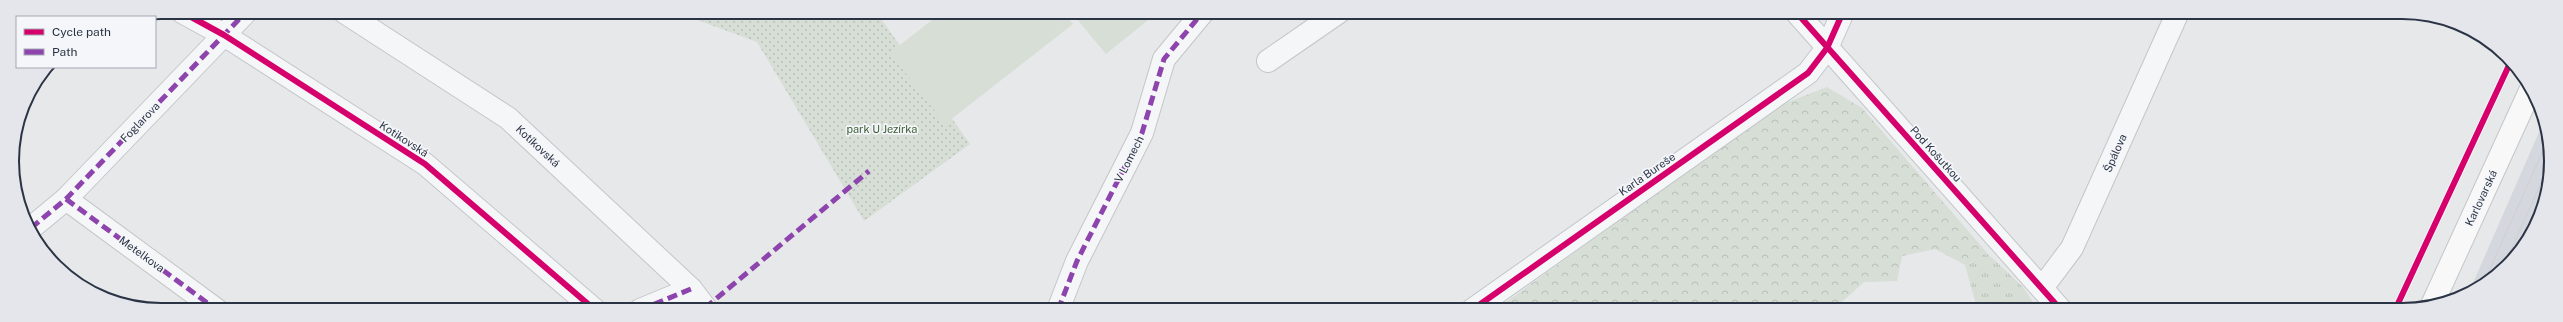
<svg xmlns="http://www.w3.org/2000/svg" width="2563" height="322" viewBox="0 0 2563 322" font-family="'Public Sans',sans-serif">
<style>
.built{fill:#d4d7dd}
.grass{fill:url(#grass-tufts)}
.forest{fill:url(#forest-crowns)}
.park{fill:url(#park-dots)}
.garden{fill:#d6ded6}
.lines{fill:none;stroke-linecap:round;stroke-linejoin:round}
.street-casing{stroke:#c4c6c8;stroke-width:24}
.secondary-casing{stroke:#c4c6c8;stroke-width:24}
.street{stroke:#f5f6f7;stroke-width:22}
.secondary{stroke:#f8f8f8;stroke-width:22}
.tram{stroke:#cecfd2;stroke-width:1}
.quiet{stroke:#8e44ad;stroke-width:5;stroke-dasharray:10 5;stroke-linecap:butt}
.cycleway-casing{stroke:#f4f6f9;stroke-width:8}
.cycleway{stroke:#d6006c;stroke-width:6}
.labels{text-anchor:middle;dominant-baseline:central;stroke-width:3.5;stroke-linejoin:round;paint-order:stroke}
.street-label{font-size:11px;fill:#2b3445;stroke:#f4f6f9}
.park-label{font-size:11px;fill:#3f6138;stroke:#f4f6f9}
.rim{fill:none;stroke:#2b3445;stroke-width:2}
</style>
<defs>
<pattern id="grass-tufts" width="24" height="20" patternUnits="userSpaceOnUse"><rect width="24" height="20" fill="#d6ded6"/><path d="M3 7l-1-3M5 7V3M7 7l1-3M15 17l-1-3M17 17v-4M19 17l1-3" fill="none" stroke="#b8bfb9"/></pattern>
<pattern id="forest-crowns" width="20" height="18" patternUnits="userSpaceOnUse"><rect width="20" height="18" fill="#d6ded6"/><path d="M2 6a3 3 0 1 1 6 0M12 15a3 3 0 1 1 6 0" fill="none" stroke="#b8bfb9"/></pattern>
<pattern id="park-dots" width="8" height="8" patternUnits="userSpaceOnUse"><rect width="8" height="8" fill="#d6ded6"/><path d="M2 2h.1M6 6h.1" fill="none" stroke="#b8bfb9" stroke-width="1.8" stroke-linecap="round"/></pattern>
</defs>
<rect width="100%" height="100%" fill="#e6e8ea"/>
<path class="built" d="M 2544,121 L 2551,171 L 2539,213 L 2529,236 L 2507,267 L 2469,292 Z"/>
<path class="grass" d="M 1988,254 L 2023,287 L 2038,310 L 1998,310 L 1997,305 L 1977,308 L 1965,265 Z"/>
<path class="forest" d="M 1827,87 L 1862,108 L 1988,254 L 1965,265 L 1935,249 L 1902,256 L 1897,281 L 1864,282 L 1833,310 L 1495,310 L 1778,106 Z"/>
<path class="park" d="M 676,12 L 876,12 L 970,144 L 864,221 L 757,42 Z"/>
<g class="garden">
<path d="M 942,12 L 1063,12 L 1073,24 L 945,124 L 890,53 Z"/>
<path d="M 1085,12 L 1158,12 L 1106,54 L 1077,19 Z"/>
</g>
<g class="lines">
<defs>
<g id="street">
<path d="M 182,12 L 224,35 L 425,164 L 595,310"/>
<path d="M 344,12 L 508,118 L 691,289 L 707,310"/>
<path d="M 1796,12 L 2061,310"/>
<path d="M 1268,61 L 1339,12"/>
<path d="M 66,199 L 217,310"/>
<path d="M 31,228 L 66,199 L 246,12"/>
<path d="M 2042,288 L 2072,248 L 2178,12"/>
<path d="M 640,310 L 691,289"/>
<path d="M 1058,310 L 1077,261 L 1142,133 L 1164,59 L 1203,12"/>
<path d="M 1472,310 L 1808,73 L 1827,48 L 1843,12"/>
</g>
<path id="secondary" d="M 2432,305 L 2530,91"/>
</defs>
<use href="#street" class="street-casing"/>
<use href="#secondary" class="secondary-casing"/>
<use href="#street" class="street"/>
<use href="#secondary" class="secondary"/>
<g class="tram">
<path d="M 2502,270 L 2550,163"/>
<path d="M 2484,282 L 2547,142"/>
</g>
<g class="quiet">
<path d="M 66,199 L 217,310"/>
<path d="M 31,228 L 66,199 L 246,12"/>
<path d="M 705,308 L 869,171"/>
<path d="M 640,310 L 691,289"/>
<path d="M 1058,310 L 1077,261 L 1142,133 L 1164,59 L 1203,12"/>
</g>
<defs>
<g id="cycleway">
<path d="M 182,12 L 224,35 L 425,164 L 595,310"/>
<path d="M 1796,12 L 2061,310"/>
<path d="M 1472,310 L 1808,73 L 1827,48 L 1843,12"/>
<path d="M 2395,310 L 2511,61"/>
</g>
</defs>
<use href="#cycleway" class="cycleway-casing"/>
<use href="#cycleway" class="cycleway"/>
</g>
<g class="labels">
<g class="street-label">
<text transform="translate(140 122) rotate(-46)">Foglarova</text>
<text transform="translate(404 139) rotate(33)">Kotikovská</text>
<text transform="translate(538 146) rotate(43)">Kotíkovská</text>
<text transform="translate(2115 153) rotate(-66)">Špálova</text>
<text transform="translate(1936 154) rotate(48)">Pod Košutkou</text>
<text transform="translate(1129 159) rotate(-63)">V Lomech</text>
<text transform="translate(1647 174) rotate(-35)">Karla Bureše</text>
<text transform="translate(2481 198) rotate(-65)">Karlovarská</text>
<text transform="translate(142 254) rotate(36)">Metelkova</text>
</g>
<g class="park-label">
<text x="882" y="129">park U Jezírka</text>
</g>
</g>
<path d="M0 0H2563V322H0ZM161 19H2402A142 142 0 0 1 2544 161V161A142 142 0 0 1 2402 303H161A142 142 0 0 1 19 161V161A142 142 0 0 1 161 19Z" fill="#e4e6eb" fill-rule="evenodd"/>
<path class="rim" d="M161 19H2402A142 142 0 0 1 2544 161V161A142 142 0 0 1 2402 303H161A142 142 0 0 1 19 161V161A142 142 0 0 1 161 19Z"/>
<rect x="16" y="16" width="140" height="52" fill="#f4f6f9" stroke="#a4a8b1"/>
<rect x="24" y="29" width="20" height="6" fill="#d6006c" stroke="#a4a8b1"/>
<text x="52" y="36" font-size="12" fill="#2b3445">Cycle path</text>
<rect x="24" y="49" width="20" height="6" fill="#8e44ad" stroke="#a4a8b1"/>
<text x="52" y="56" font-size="12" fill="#2b3445">Path</text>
</svg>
